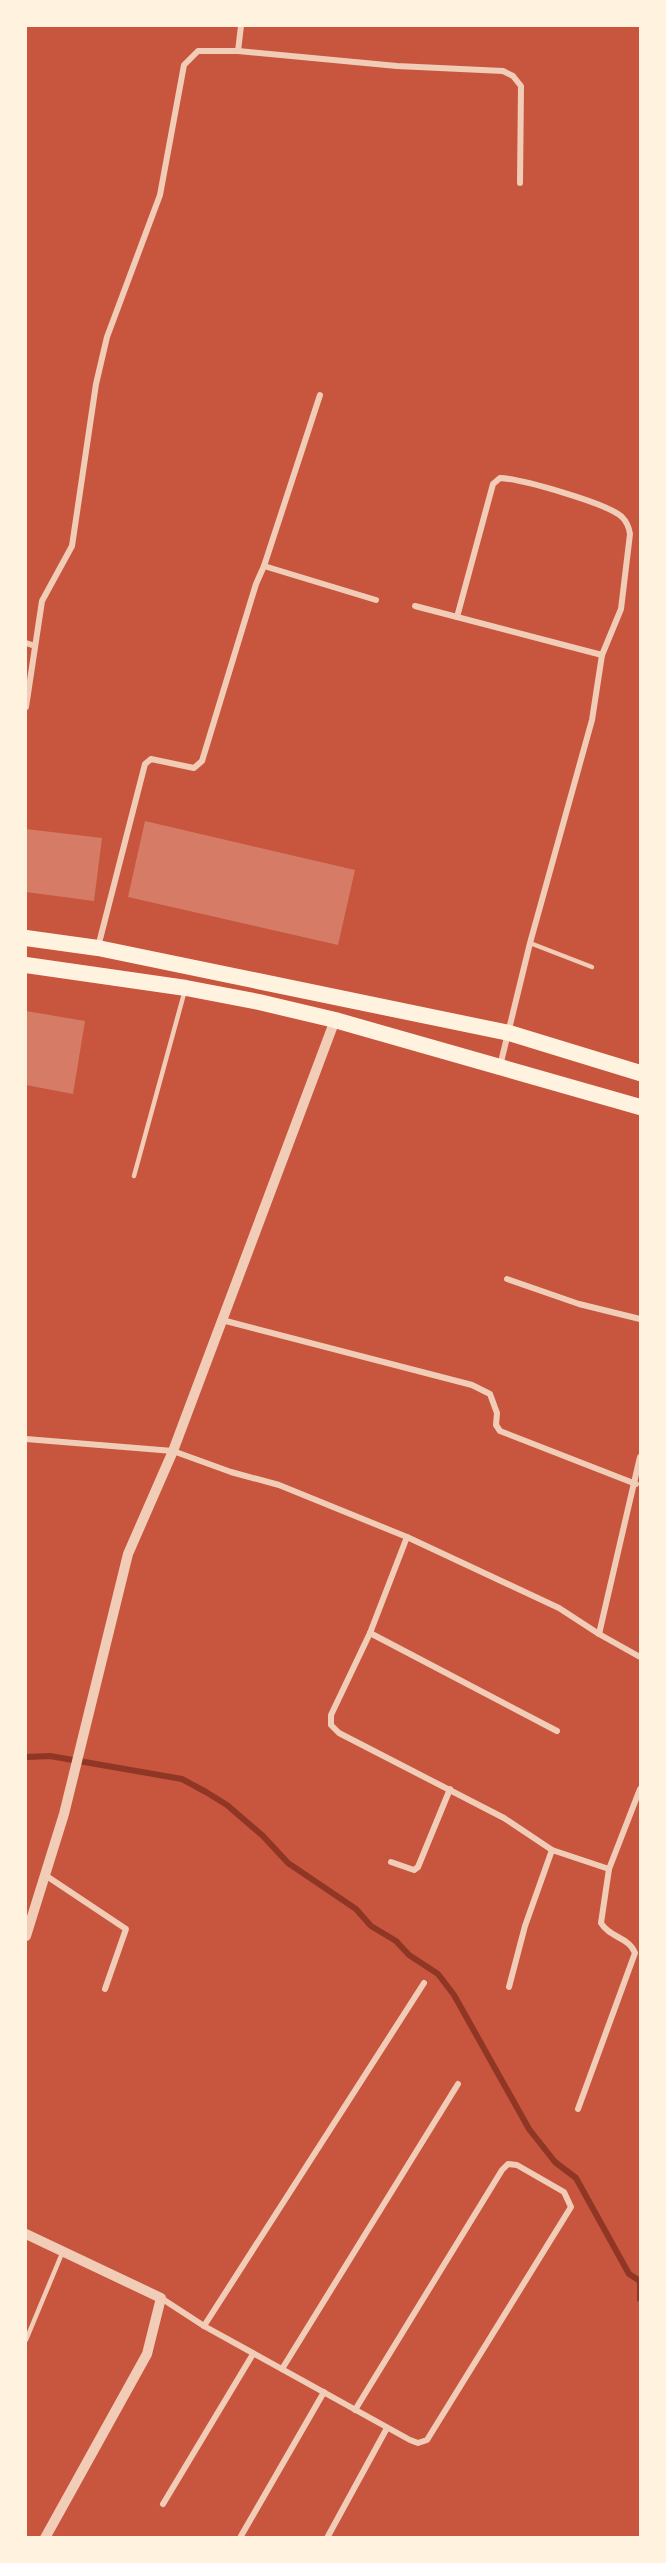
<svg xmlns="http://www.w3.org/2000/svg" width="666" height="2563" viewBox="0 0 666 2563" font-family="'Public Sans',sans-serif">
<style>
.lines{fill:none;stroke-linecap:round;stroke-linejoin:round}
.stream{stroke:#8f3625;stroke-width:6}
.building{fill:#d67c66}
.service{stroke:#f1ccb7;stroke-width:4.5}
.minor{stroke:#f1ccb7;stroke-width:6}
.tertiary{stroke:#f1ccb7;stroke-width:10}
.trunk{stroke:#fff3e0;stroke-width:16}
</style>
<rect width="100%" height="100%" fill="#c8553d"/>
<g class="lines">
<path class="stream" d="M 26,1757 L 50,1756 L 182,1779 L 206,1792 L 227,1805 L 263,1836 L 288,1863 L 356,1909 L 371,1926 L 396,1941 L 409,1955 L 438,1974 L 454,1995 L 529,2129 L 555,2162 L 576,2178 L 629,2274 L 640,2281 L 640,2299"/>
</g>
<g class="building">
<path d="M 145,821 L 355,870 L 338,945 L 128,897 Z"/>
<path d="M 26,829 L 102,838 L 94,901 L 26,892 Z"/>
<path d="M 26,1011 L 85,1021 L 73,1094 L 26,1085 Z"/>
</g>
<g class="lines">
<g class="service">
<path d="M 530,943 L 592,967"/>
<path d="M 134,1176 L 185,990"/>
<path d="M 26,2340 L 63,2251"/>
</g>
<g class="minor">
<path d="M 238,51 L 241,26"/>
<path d="M 264,566 L 376,600"/>
<path d="M 415,606 L 602,655"/>
<path d="M 457,617 L 493,484 L 500,478 C 521,479 607,503 622,517 C 626,521 629,527 630,534 L 621,609 L 602,655 L 592,720 L 530,943 L 500,1066"/>
<path d="M 26,643 L 35,646"/>
<path d="M 26,707 L 42,601 L 72,546 L 96,384 L 107,337 L 160,195 L 184,65 L 198,51 L 238,51 L 397,66 L 503,71 L 513,76 L 521,86 L 520,183"/>
<path d="M 98,947 L 145,764 L 151,759 L 194,768 L 202,761 L 256,584 L 264,566 L 320,395"/>
<path d="M 507,1279 L 579,1304 L 640,1319"/>
<path d="M 222,1320 L 472,1385 L 490,1394 L 497,1413 L 496,1425 L 500,1431 L 636,1484"/>
<path d="M 26,1439 L 173,1451 L 231,1472 L 279,1485 L 407,1537 L 559,1608 L 599,1634 L 640,1657"/>
<path d="M 407,1537 L 370,1633 L 331,1715 L 331,1725 L 339,1733 L 504,1818 L 552,1850 L 609,1869"/>
<path d="M 370,1633 L 557,1731"/>
<path d="M 599,1634 L 640,1457"/>
<path d="M 391,1862 L 414,1870 L 418,1867 L 450,1789"/>
<path d="M 45,1875 L 126,1929 L 105,1989"/>
<path d="M 509,1987 L 525,1926 L 552,1850"/>
<path d="M 578,2109 L 635,1953 C 629,1937 610,1938 601,1923 L 609,1869 L 640,1789"/>
<path d="M 161,2298 L 204,2326 L 410,2440 L 418,2443 L 427,2440 L 571,2207 L 564,2192 L 517,2165 L 508,2164 L 502,2170 L 355,2410"/>
<path d="M 204,2326 L 424,1983"/>
<path d="M 282,2369 L 458,2084"/>
<path d="M 163,2504 L 253,2354"/>
<path d="M 241,2536 L 324,2392"/>
<path d="M 327,2538 L 387,2428"/>
</g>
<g class="tertiary">
<path d="M 26,1936 L 64,1814 L 128,1554 L 173,1451 L 335,1020"/>
<path d="M 26,2234 L 161,2298 L 147,2354 L 45,2538"/>
</g>
<g class="trunk">
<path d="M 26,938 L 98,948 L 509,1033 L 640,1073"/>
<path d="M 26,965 L 186,988 L 259,1002 L 335,1020 L 640,1107"/>
</g>
</g>
<rect width="666" height="2563" fill="none" stroke="#fff3e0" stroke-width="54"/>
</svg>
